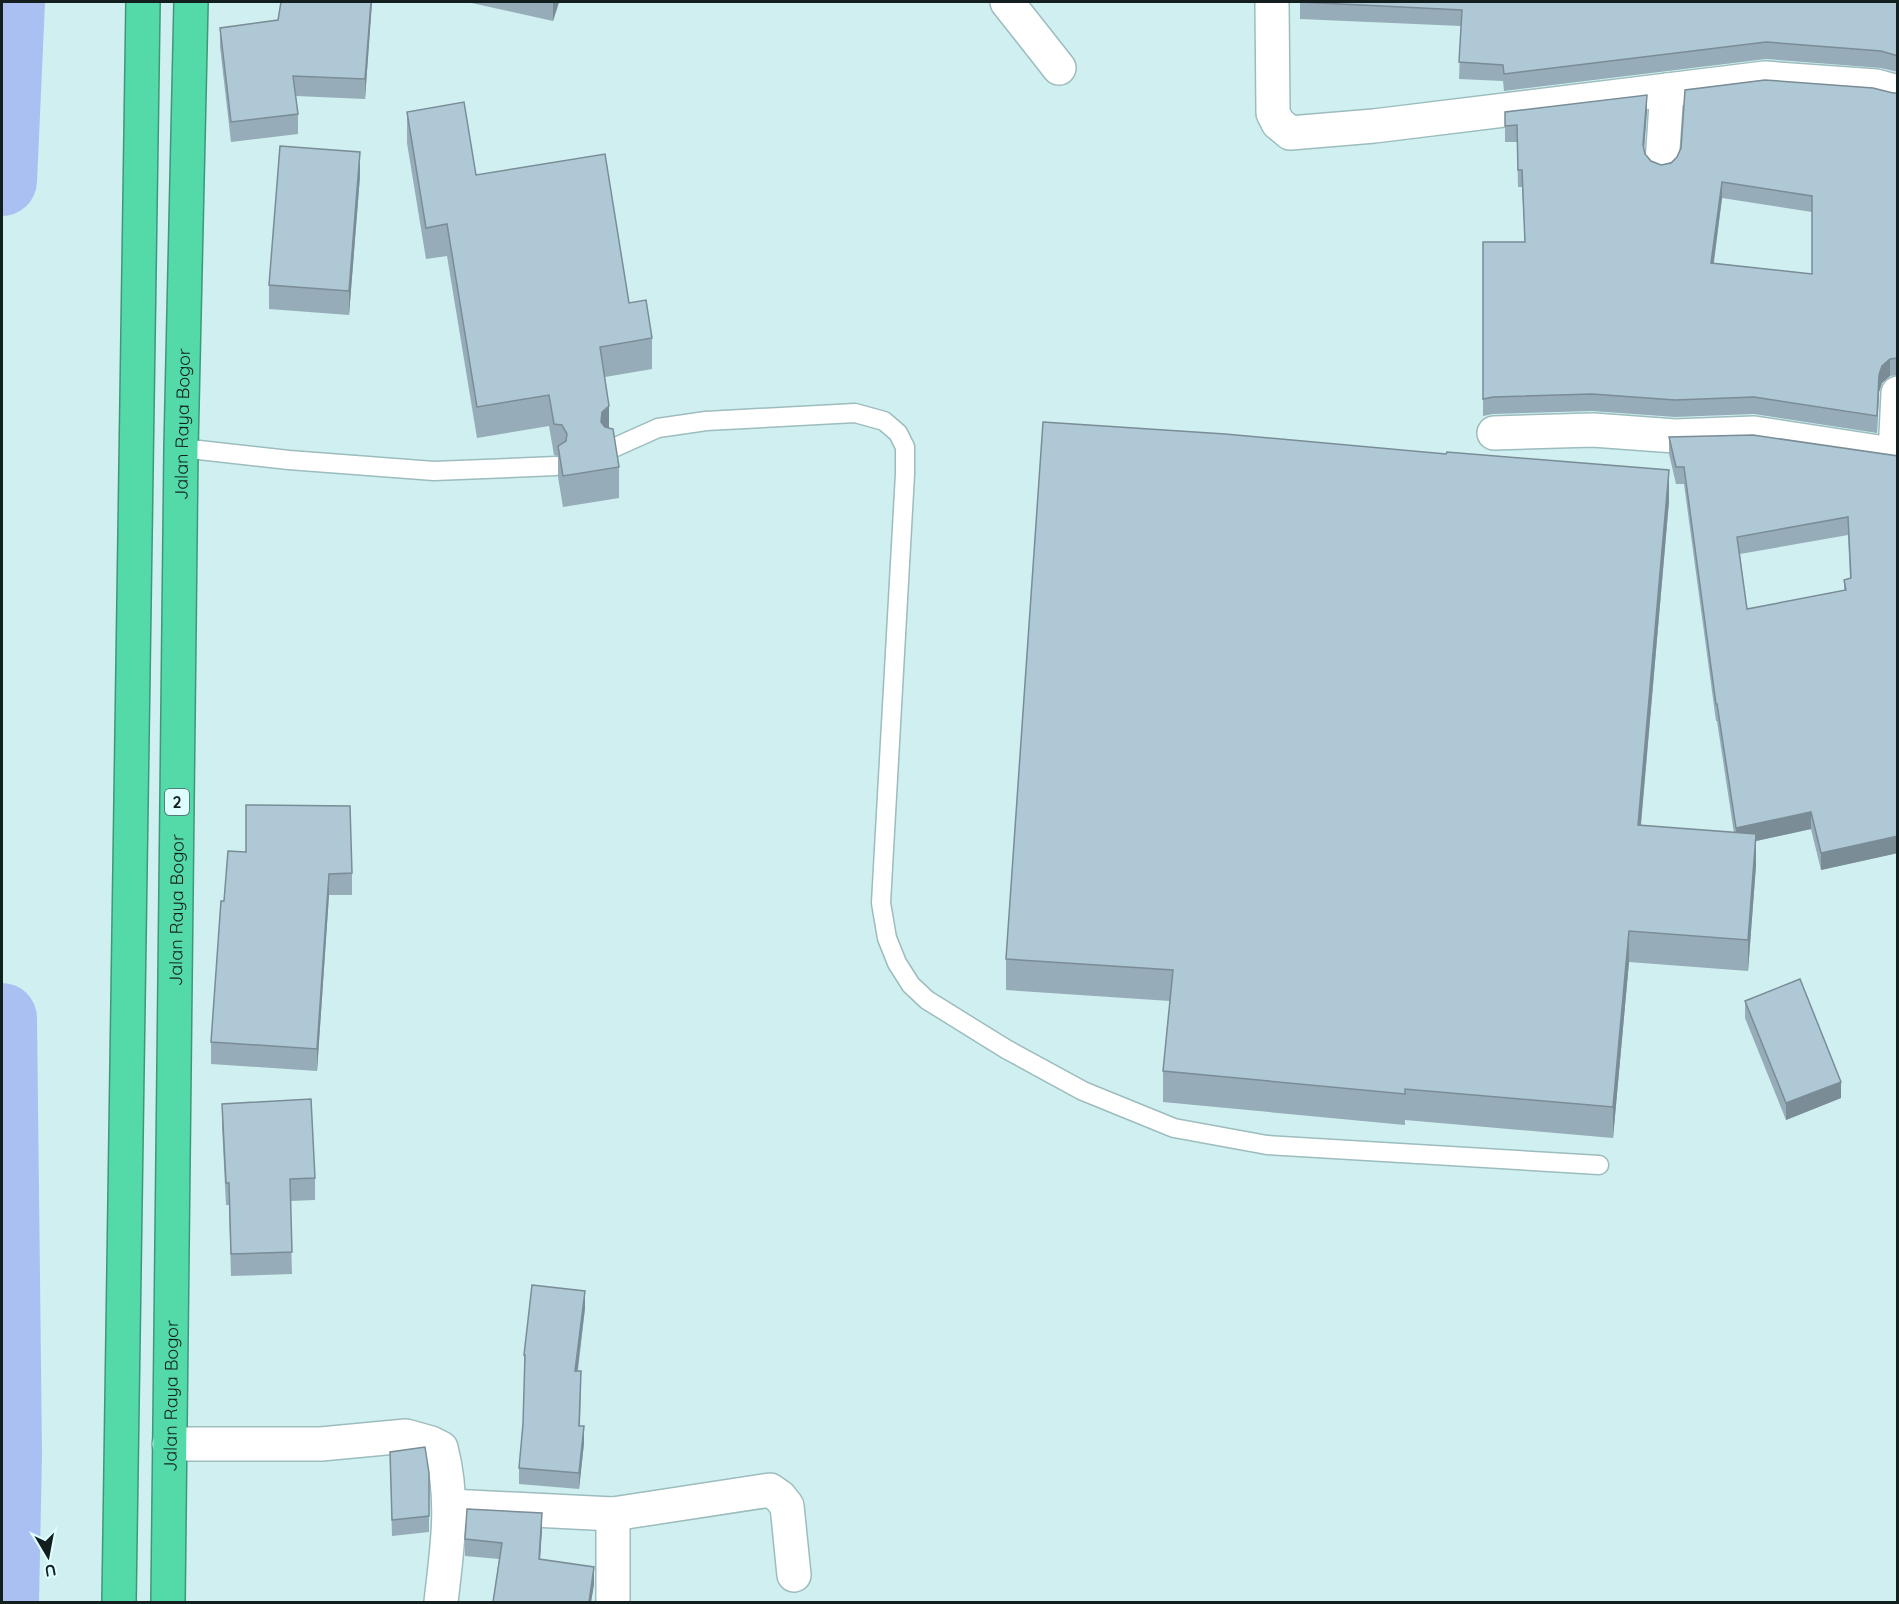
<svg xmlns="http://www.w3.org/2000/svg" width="1899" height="1604" viewBox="0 0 1899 1604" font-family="Quicksand,sans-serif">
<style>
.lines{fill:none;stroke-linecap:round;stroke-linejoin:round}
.river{stroke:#aac0f3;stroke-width:70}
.lane-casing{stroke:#9dbcbd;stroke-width:21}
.street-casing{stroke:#9dbcbd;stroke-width:36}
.highway-casing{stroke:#3d9878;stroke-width:36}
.lane{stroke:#fff;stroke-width:18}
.street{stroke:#fff;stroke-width:33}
.highway{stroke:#54daa8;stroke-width:33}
.wall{fill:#96acb8;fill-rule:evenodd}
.shaded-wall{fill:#7a8c96}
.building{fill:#afc8d6;stroke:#7a8c96;stroke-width:1.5;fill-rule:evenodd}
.labels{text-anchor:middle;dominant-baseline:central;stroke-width:4.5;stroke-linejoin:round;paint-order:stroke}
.shield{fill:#ddfdfe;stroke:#506162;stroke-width:1.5}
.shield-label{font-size:16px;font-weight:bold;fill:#131e1f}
.street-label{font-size:18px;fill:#131e1f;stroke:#ddfdfe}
</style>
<rect width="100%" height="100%" fill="#cfeff0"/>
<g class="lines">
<g class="river">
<path d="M 2,181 L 10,2"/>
<path d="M 2,1018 L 7,1453 L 4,1602"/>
</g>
<defs>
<g id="lane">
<path d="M 181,448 L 289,460 L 434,471 L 556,466"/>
<path d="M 611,449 L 658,428 L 706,421 L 855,413 L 884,421 L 898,433 L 905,447 L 905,474 L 881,903 L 887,938 L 897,963 L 911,985 L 927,1000 L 1006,1049 L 1083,1091 L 1174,1128 L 1267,1145 L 1599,1165"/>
</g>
<g id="street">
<path d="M 1007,2 L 1059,68"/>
<path d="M 1272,2 L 1273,113 L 1278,123 L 1290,133 L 1374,126 L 1765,78 L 1876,86 L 1898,92"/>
<path d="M 1662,163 L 1667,90"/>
<path d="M 1494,433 L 1593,430 L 1675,436 L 1754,433 L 1898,455"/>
<path d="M 1895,455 L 1898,393"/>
<path d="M 169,1444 L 321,1444 L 406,1436 L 431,1443 L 441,1448 C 455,1502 447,1548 441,1602"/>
<path d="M 450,1506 L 613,1514 L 770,1490 L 780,1497 L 787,1506 L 794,1575"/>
<path d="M 613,1602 L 613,1514"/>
</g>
<g id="highway">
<path d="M 119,1602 L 143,2"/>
<path id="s1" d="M 168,1602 L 181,448 L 191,2"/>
</g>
</defs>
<use href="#lane" class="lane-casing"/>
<use href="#street" class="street-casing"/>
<use href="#highway" class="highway-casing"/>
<use href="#lane" class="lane"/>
<use href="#street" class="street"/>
<use href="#highway" class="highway"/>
</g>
<g class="wall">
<path d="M 372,2 L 365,99 L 296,96 L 298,114 L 298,134 L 231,142 L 220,47 L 220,28 L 278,20 Z"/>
<path d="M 467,2 L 559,2 L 553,21 Z"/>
<path d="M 1300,2 L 1898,2 L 1898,72 L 1881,68 L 1766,59 L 1504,91 L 1503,81 L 1459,79 L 1461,26 L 1300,19 Z"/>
<path d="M 1893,93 L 1898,93 L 1898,375 L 1890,376 L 1882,383 L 1879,392 L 1877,433 L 1754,414 L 1675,417 L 1592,411 L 1493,414 L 1483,416 L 1483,242 L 1525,242 L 1522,187 L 1518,187 L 1517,142 L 1505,142 L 1505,112 L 1647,111 L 1644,149 L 1645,154 L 1651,161 L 1661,165 ZM 1722,198 L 1812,212 L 1812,274 L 1714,263 Z"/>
<path d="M 407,112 L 476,175 L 629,303 L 652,338 L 652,369 L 605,377 L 609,428 L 619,467 L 619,498 L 563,507 L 558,477 L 558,456 L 554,455 L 549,426 L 477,438 L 447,256 L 426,259 L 407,143 Z"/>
<path d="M 360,176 L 349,315 L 269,309 L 269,285 Z"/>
<path d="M 1669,437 L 1898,456 L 1898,853 L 1821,870 L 1811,829 L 1756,841 L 1756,865 L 1748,971 L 1629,962 L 1613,1138 L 1405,1120 L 1405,1125 L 1163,1102 L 1163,1071 L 1170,1001 L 1006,990 L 1006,959 L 1669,501 L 1641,825 L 1734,833 L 1717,721 L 1716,721 L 1684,484 L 1676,484 L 1669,454 ZM 1848,535 L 1850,579 L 1844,580 L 1844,590 L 1747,609 L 1740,554 Z"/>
<path d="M 246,852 L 352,873 L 352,895 L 329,895 L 317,1071 L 211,1064 L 211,1042 L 224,901 Z"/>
<path d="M 1745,1001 L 1841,1098 L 1786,1120 L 1745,1018 Z"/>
<path d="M 222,1104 L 315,1178 L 315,1200 L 290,1201 L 292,1274 L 231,1276 L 229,1205 L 226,1205 L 222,1126 Z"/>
<path d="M 585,1308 L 578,1371 L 581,1388 L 580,1426 L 584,1443 L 579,1489 L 519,1484 L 519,1468 L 523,1424 L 525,1372 L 524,1372 L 524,1355 Z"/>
<path d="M 390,1452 L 429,1473 L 429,1532 L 392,1536 Z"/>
<path d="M 542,1529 L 540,1559 L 594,1584 L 591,1602 L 493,1602 L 499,1559 L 465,1556 L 465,1539 Z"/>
</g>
<g class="shaded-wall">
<path d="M 371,2 L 372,2 L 365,99 L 365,79 Z"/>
<path d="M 553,2 L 559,2 L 553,21 Z"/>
<path d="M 1647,95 L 1647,111 L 1643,162 L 1643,145 Z"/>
<path d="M 360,152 L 360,176 L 349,315 L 349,291 Z"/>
<path d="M 1722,182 L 1722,198 L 1711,280 L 1711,263 Z"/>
<path d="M 1890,359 L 1890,376 L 1882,383 L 1879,392 L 1877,433 L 1879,375 L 1882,366 Z"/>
<path d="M 609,406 L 609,437 L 601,422 L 602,412 Z"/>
<path d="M 1669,470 L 1669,501 L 1638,856 L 1638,825 Z"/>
<path d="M 1811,812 L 1811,829 L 1756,841 L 1756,865 L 1748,971 L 1748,940 L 1736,845 L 1736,828 Z"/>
<path d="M 1898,836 L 1898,853 L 1821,870 L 1821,853 Z"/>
<path d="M 329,874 L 329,895 L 317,1071 L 317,1049 Z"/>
<path d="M 1629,931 L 1629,962 L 1613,1138 L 1613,1107 Z"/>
<path d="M 1841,1082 L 1841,1098 L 1786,1120 L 1786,1103 Z"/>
<path d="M 585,1291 L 585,1308 L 575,1388 L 575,1371 Z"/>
<path d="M 584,1426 L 584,1443 L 579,1489 L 579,1473 Z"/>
<path d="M 542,1513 L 542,1529 L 539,1575 L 539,1559 Z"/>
<path d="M 594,1567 L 594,1584 L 591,1602 L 589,1602 Z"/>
</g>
<g class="building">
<path d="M 281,2 L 371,2 L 365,79 L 293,76 L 298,114 L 231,122 L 220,28 L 278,20 Z"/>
<path d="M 1300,2 L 1898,2 L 1898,56 L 1881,51 L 1766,42 L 1504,74 L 1503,65 L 1459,62 L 1462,10 Z"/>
<path d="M 1765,80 L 1873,88 L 1893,93 L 1898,93 L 1898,358 L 1890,359 L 1882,366 L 1879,375 L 1877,416 L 1754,397 L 1675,400 L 1592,394 L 1493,397 L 1483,399 L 1483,242 L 1525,242 L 1522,170 L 1518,170 L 1517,125 L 1505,126 L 1505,112 L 1647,95 L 1643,145 L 1645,154 L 1651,161 L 1661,165 L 1671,163 L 1677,157 L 1681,148 L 1685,90 ZM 1722,182 L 1812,196 L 1812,274 L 1711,263 Z"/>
<path d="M 464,102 L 476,175 L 605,154 L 629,303 L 646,300 L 652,338 L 600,347 L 609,406 L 602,412 L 601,422 L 605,427 L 613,429 L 619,467 L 563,476 L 558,446 L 566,441 L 567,434 L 562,425 L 554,424 L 549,395 L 477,407 L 447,224 L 426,228 L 407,112 Z"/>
<path d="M 280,146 L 360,152 L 349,291 L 269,285 Z"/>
<path d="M 1043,422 L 1225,434 L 1446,454 L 1447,452 L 1669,470 L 1638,825 L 1756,834 L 1748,940 L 1629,931 L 1613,1107 L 1405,1089 L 1405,1094 L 1163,1071 L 1173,970 L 1006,959 Z"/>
<path d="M 1753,435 L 1898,456 L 1898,836 L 1821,853 L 1811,812 L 1736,828 L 1717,704 L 1716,704 L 1684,467 L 1676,467 L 1669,437 ZM 1848,517 L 1851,578 L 1844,580 L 1846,590 L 1747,609 L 1737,537 Z"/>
<path d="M 246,805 L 350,806 L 352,873 L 329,874 L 317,1049 L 211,1042 L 221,901 L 224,901 L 228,851 L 246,852 Z"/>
<path d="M 1800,979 L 1841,1082 L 1786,1103 L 1745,1001 Z"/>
<path d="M 311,1099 L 315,1178 L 290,1179 L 292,1252 L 231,1254 L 229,1183 L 226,1183 L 222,1104 Z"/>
<path d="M 532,1285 L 585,1291 L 575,1371 L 581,1371 L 579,1426 L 584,1426 L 579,1473 L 519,1468 L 523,1424 L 525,1355 L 524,1355 Z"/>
<path d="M 425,1447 L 429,1473 L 429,1516 L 392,1520 L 390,1452 Z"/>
<path d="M 467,1509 L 542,1513 L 539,1559 L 594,1567 L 589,1602 L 493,1602 L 502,1543 L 465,1539 Z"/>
</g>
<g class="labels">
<rect class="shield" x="165" y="789" width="24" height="26" rx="4.5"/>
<g class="shield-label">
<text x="177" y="802">2</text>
</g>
<g class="street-label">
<text stroke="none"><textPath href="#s1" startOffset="1178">Jalan Raya Bogor</textPath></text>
<text stroke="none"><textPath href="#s1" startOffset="692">Jalan Raya Bogor</textPath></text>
<text stroke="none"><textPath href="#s1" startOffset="206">Jalan Raya Bogor</textPath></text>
</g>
</g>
<rect width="1899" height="1604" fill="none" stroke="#131e1f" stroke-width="6"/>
<g transform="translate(48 1556) rotate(170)" stroke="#ddfdfe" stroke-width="4.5" paint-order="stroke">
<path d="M0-4.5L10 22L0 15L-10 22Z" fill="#131e1f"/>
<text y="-9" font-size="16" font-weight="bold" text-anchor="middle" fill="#131e1f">U</text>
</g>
</svg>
